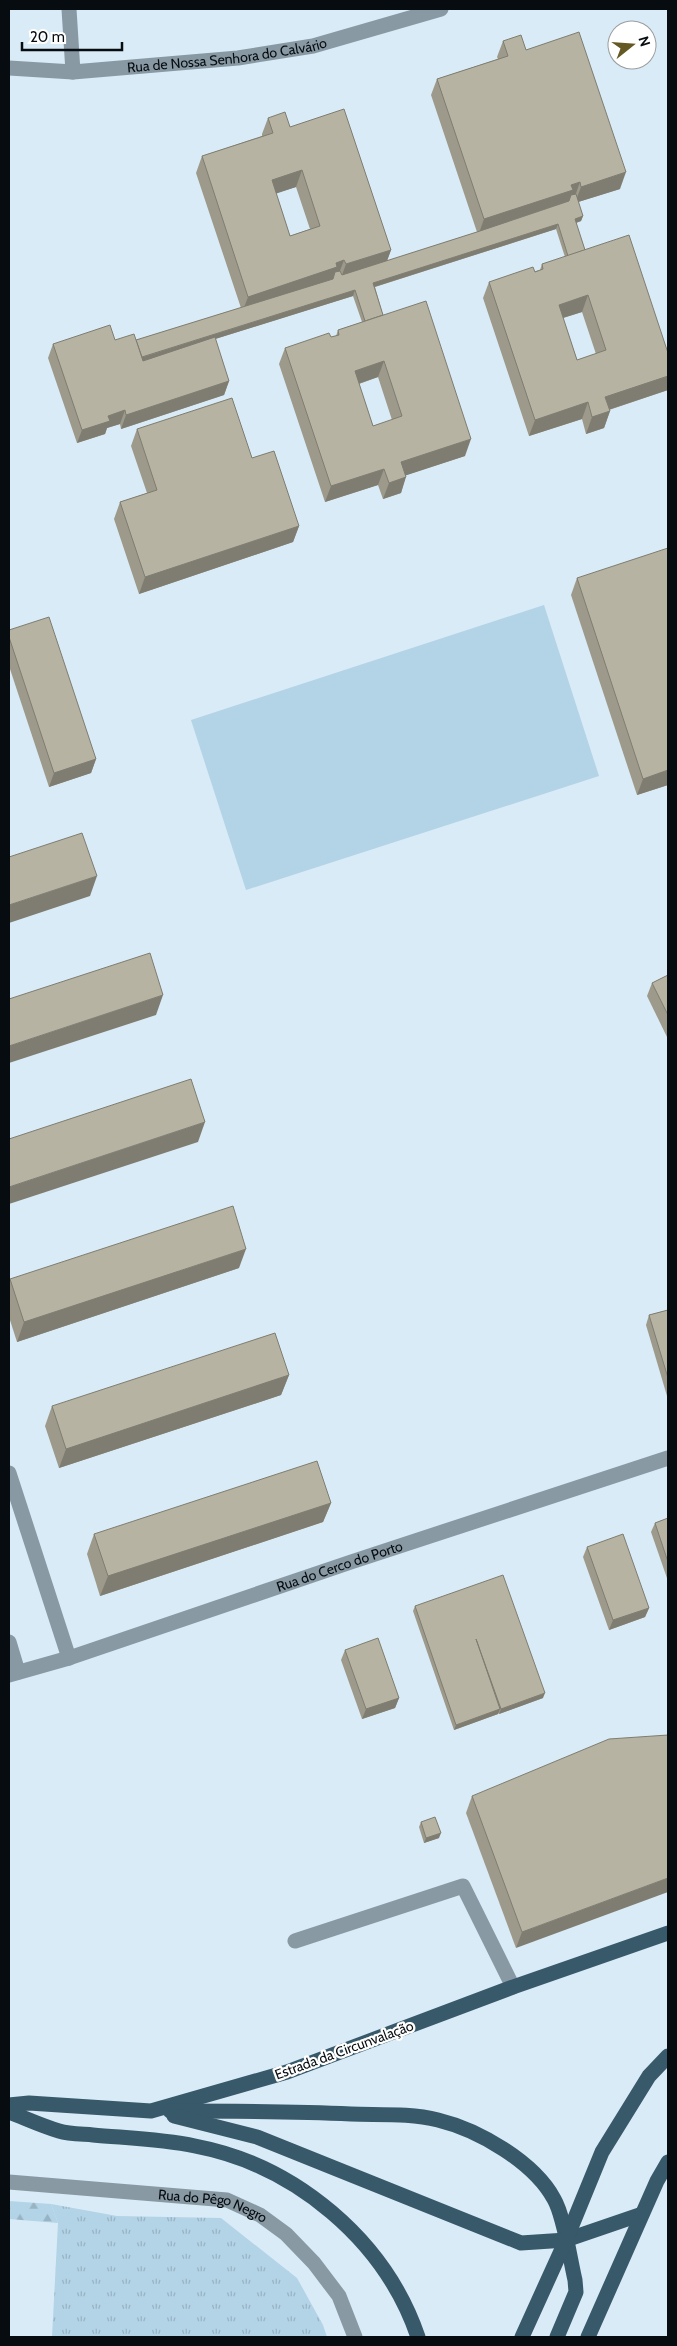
<svg xmlns="http://www.w3.org/2000/svg" width="677" height="2346" viewBox="0 0 677 2346" font-family="Cabin,sans-serif">
<style>
.grass{fill:url(#grass-tufts)}
.forest{fill:url(#forest-firs)}
.park{fill:#b3d3e6}
.lines{fill:none;stroke-linecap:round;stroke-linejoin:round}
.minor{stroke:#8899a4;stroke-width:15}
.major{stroke:#38596a;stroke-width:15}
.wall{fill:#9d9a8b;fill-rule:evenodd}
.shaded-wall{fill:#7f7d71}
.building{fill:#b6b3a2;stroke:#7f7d71;fill-rule:evenodd}
.labels{text-anchor:middle;dominant-baseline:central;stroke-width:4.5;stroke-linejoin:round;paint-order:stroke}
.street-label{font-size:14px;fill:#070c10;stroke:#fff}
</style>
<defs>
<pattern id="grass-tufts" width="24" height="20" patternUnits="userSpaceOnUse" patternTransform="scale(1.25)"><rect width="24" height="20" fill="#b3d3e6"/><path d="M3 7l-1-3M5 7V3M7 7l1-3M15 17l-1-3M17 17v-4M19 17l1-3" fill="none" stroke="#98b4c4"/></pattern>
<pattern id="forest-firs" width="22" height="20" patternUnits="userSpaceOnUse" patternTransform="scale(1.25)"><rect width="22" height="20" fill="#b3d3e6"/><path d="M5 1l3.5 6h-7zM16 11l3.5 6h-7z" fill="#98b4c4"/></pattern>
</defs>
<rect width="100%" height="100%" fill="#d9ebf6"/>
<path class="grass" d="M 51,2204 L 117,2216 L 221,2218 L 297,2278 L 323,2325 L 327,2337 L 52,2337 L 58,2223 Z"/>
<path class="forest" d="M 9,2201 L 51,2204 L 58,2223 L 9,2219 Z"/>
<path class="park" d="M 544,605 L 599,776 L 246,890 L 191,720 Z"/>
<g class="lines">
<g class="minor">
<path d="M 69,9 L 73,72"/>
<path id="s1" d="M 9,68 L 73,72 L 238,58 L 313,46 L 441,9"/>
<path d="M 9,1473 L 69,1658"/>
<path d="M 9,1642 L 18,1672"/>
<path id="s2" d="M 9,1675 L 69,1658 L 351,1562 L 668,1458"/>
<path d="M 295,1941 L 463,1886 L 513,1987"/>
<path id="s3" d="M 9,2182 L 227,2200 L 260,2215 L 286,2234 L 314,2263 L 339,2296 L 355,2337"/>
</g>
<g class="major">
<path d="M 9,2105 L 29,2103 L 151,2111 L 287,2072 L 513,1987 L 668,1933"/>
<path d="M 170,2111 C 230,2111 291,2111 351,2114 C 380,2115 410,2113 438,2120 C 479,2130 534,2162 554,2199 C 564,2216 570,2259 575,2280 L 576,2292 L 557,2337"/>
<path d="M 9,2112 C 25,2118 42,2126 59,2131 C 69,2134 82,2134 93,2135 C 126,2138 162,2139 195,2146 C 295,2165 385,2240 418,2337"/>
<path d="M 174,2116 L 257,2137 L 521,2243 L 566,2240 L 642,2214"/>
<path d="M 522,2337 L 566,2240 L 602,2152 L 649,2076 L 668,2056"/>
<path d="M 588,2337 L 657,2181 L 668,2162"/>
</g>
</g>
<g class="wall">
<path d="M 503,41 L 526,50 L 620,189 L 578,202 L 583,216 L 581,221 L 576,223 L 585,250 L 668,353 L 668,390 L 609,410 L 610,411 L 604,428 L 586,434 L 582,419 L 529,436 L 483,298 L 489,282 L 540,270 L 542,264 L 565,257 L 556,229 L 375,287 L 383,315 L 465,456 L 406,475 L 401,493 L 383,499 L 378,485 L 325,502 L 279,364 L 285,348 L 336,336 L 338,330 L 362,322 L 353,296 L 215,339 L 229,381 L 224,395 L 121,429 L 120,424 L 107,428 L 105,434 L 77,443 L 48,358 L 53,344 L 115,340 L 136,340 L 241,308 L 196,173 L 202,156 L 262,136 L 262,134 L 268,118 L 290,127 L 391,250 L 387,261 L 477,232 L 431,95 L 437,79 L 498,59 L 497,57 ZM 296,187 L 310,229 L 290,236 L 276,193 ZM 582,312 L 596,354 L 577,360 L 563,318 ZM 378,377 L 392,420 L 373,426 L 359,384 Z"/>
<path d="M 137,429 L 252,458 L 299,526 L 293,542 L 139,594 L 114,519 L 120,502 L 147,493 L 131,446 Z"/>
<path d="M 577,578 L 668,785 L 637,795 L 571,595 Z"/>
<path d="M 9,630 L 96,759 L 91,773 L 49,787 L 9,666 Z"/>
<path d="M 668,975 L 668,1039 L 647,996 L 652,983 Z"/>
<path d="M 239,1268 L 17,1342 L 9,1317 L 9,1282 L 10,1279 Z"/>
<path d="M 668,1310 L 668,1395 L 667,1396 L 646,1325 L 649,1315 Z"/>
<path d="M 289,1375 L 281,1395 L 59,1468 L 45,1426 L 52,1406 Z"/>
<path d="M 331,1503 L 323,1522 L 100,1596 L 87,1554 L 94,1534 Z"/>
<path d="M 668,1518 L 668,1581 L 651,1532 L 655,1523 Z"/>
<path d="M 587,1547 L 649,1608 L 645,1617 L 609,1630 L 583,1557 Z"/>
<path d="M 415,1606 L 543,1698 L 499,1714 L 499,1713 L 498,1714 L 454,1730 L 413,1611 Z"/>
<path d="M 345,1650 L 399,1698 L 395,1708 L 362,1719 L 341,1660 Z"/>
<path d="M 668,1735 L 516,1948 L 466,1813 L 472,1796 Z"/>
<path d="M 421,1822 L 439,1838 L 424,1843 L 419,1827 Z"/>
</g>
<g class="shaded-wall">
<path d="M 302,170 L 296,187 L 266,197 L 272,180 Z"/>
<path d="M 626,172 L 620,189 L 575,203 L 581,187 Z"/>
<path d="M 580,182 L 574,199 L 478,236 L 484,219 L 571,185 Z"/>
<path d="M 583,216 L 581,221 L 573,224 L 575,219 Z"/>
<path d="M 558,224 L 556,229 L 371,288 L 373,283 Z"/>
<path d="M 391,250 L 385,266 L 340,281 L 346,264 Z"/>
<path d="M 344,260 L 338,276 L 331,284 L 242,313 L 248,297 Z"/>
<path d="M 355,290 L 353,296 L 135,364 L 137,359 Z"/>
<path d="M 588,295 L 582,312 L 553,321 L 559,305 Z"/>
<path d="M 384,361 L 378,377 L 349,387 L 355,371 Z"/>
<path d="M 668,376 L 668,390 L 599,413 L 605,397 Z"/>
<path d="M 229,381 L 224,395 L 121,429 L 126,415 Z"/>
<path d="M 588,402 L 582,419 L 529,436 L 535,420 Z"/>
<path d="M 125,410 L 120,424 L 107,428 L 105,434 L 77,443 L 82,430 L 108,416 Z"/>
<path d="M 610,411 L 604,428 L 586,434 L 592,417 Z"/>
<path d="M 471,439 L 465,456 L 395,479 L 401,462 Z"/>
<path d="M 384,469 L 378,485 L 325,502 L 331,486 Z"/>
<path d="M 406,477 L 401,493 L 383,499 L 389,483 Z"/>
<path d="M 299,526 L 293,542 L 139,594 L 145,577 Z"/>
<path d="M 96,759 L 91,773 L 49,787 L 54,773 Z"/>
<path d="M 668,770 L 668,785 L 637,795 L 643,779 Z"/>
<path d="M 97,876 L 90,896 L 9,923 L 9,905 Z"/>
<path d="M 163,995 L 156,1015 L 9,1063 L 9,1046 Z"/>
<path d="M 205,1122 L 198,1142 L 9,1204 L 9,1187 Z"/>
<path d="M 246,1249 L 239,1268 L 17,1342 L 24,1322 Z"/>
<path d="M 289,1375 L 281,1395 L 59,1468 L 66,1449 Z"/>
<path d="M 331,1503 L 323,1522 L 100,1596 L 108,1576 Z"/>
<path d="M 649,1608 L 645,1617 L 609,1630 L 613,1620 Z"/>
<path d="M 545,1693 L 543,1698 L 499,1714 L 501,1709 Z"/>
<path d="M 399,1698 L 395,1708 L 362,1719 L 366,1709 Z"/>
<path d="M 500,1709 L 498,1714 L 454,1730 L 456,1725 Z"/>
<path d="M 441,1833 L 439,1838 L 424,1843 L 426,1838 Z"/>
<path d="M 668,1878 L 668,1892 L 516,1948 L 522,1932 Z"/>
</g>
<g class="building">
<path d="M 579,32 L 626,172 L 581,187 L 580,182 L 571,185 L 573,190 L 484,219 L 437,79 L 508,56 L 503,41 L 521,35 L 526,50 Z"/>
<path d="M 344,109 L 391,250 L 346,264 L 344,260 L 336,263 L 337,267 L 248,297 L 202,156 L 273,133 L 268,118 L 285,112 L 290,127 ZM 302,170 L 320,226 L 290,236 L 272,180 Z"/>
<path d="M 576,194 L 583,216 L 575,219 L 585,250 L 568,256 L 558,224 L 373,283 L 383,315 L 365,321 L 355,290 L 142,357 L 136,340 L 333,279 L 335,272 L 340,271 L 342,275 L 480,231 L 569,201 L 571,195 Z"/>
<path d="M 629,235 L 668,353 L 668,376 L 605,397 L 610,411 L 592,417 L 588,402 L 535,420 L 489,282 L 533,267 L 535,272 L 543,269 L 542,264 ZM 588,295 L 606,350 L 577,360 L 559,305 Z"/>
<path d="M 426,301 L 471,439 L 401,462 L 406,477 L 389,483 L 384,469 L 331,486 L 285,348 L 329,333 L 331,337 L 339,335 L 338,330 ZM 384,361 L 402,416 L 373,426 L 355,371 Z"/>
<path d="M 110,325 L 115,340 L 134,334 L 143,361 L 215,337 L 229,381 L 126,415 L 125,410 L 108,416 L 110,421 L 82,430 L 53,344 Z"/>
<path d="M 232,398 L 252,458 L 274,451 L 299,526 L 145,577 L 120,502 L 157,490 L 137,429 Z"/>
<path d="M 668,548 L 668,770 L 643,779 L 577,578 Z"/>
<path d="M 49,617 L 96,759 L 54,773 L 9,637 L 9,630 Z"/>
<path d="M 82,833 L 97,876 L 9,905 L 9,857 Z"/>
<path d="M 150,953 L 163,995 L 9,1046 L 9,999 Z"/>
<path d="M 668,975 L 668,1015 L 652,983 Z"/>
<path d="M 191,1079 L 205,1122 L 9,1187 L 9,1139 Z"/>
<path d="M 233,1206 L 246,1249 L 24,1322 L 10,1279 Z"/>
<path d="M 668,1310 L 668,1378 L 649,1315 Z"/>
<path d="M 275,1333 L 289,1375 L 66,1449 L 52,1406 Z"/>
<path d="M 317,1461 L 331,1503 L 108,1576 L 94,1534 Z"/>
<path d="M 668,1518 L 668,1562 L 655,1523 Z"/>
<path d="M 623,1534 L 649,1608 L 613,1620 L 587,1547 Z"/>
<path d="M 503,1575 L 545,1693 L 501,1709 L 476,1639 L 500,1709 L 456,1725 L 415,1606 Z"/>
<path d="M 378,1638 L 399,1698 L 366,1709 L 345,1650 Z"/>
<path d="M 668,1735 L 668,1878 L 522,1932 L 472,1796 L 609,1739 Z"/>
<path d="M 435,1817 L 441,1833 L 426,1838 L 421,1822 Z"/>
</g>
<g class="labels">
<g class="street-label">
<text stroke="none"><textPath href="#s1" startOffset="219">Rua de Nossa Senhora do Calvário</textPath></text>
<text stroke="none"><textPath href="#s2" startOffset="348">Rua do Cerco do Porto</textPath></text>
<text transform="translate(344 2050) rotate(-20)">Estrada da Circunvalação</text>
<text stroke="none"><textPath href="#s3" startOffset="206">Rua do Pêgo Negro</textPath></text>
</g>
</g>
<rect width="677" height="2346" fill="none" stroke="#070c10" stroke-width="20"/>
<g transform="translate(632 45) rotate(73)"><circle r="24" fill="#ffffff" stroke="#9c9e9f"/>
<path d="M0-4L9 19L0 12L-9 19Z" fill="#645825"/>
<text y="-8" font-size="14" font-weight="bold" text-anchor="middle" fill="#070c10">N</text>
</g>
<path d="M22 42v8h100v-8" fill="none" stroke="#070c10" stroke-width="2.5"/>
<text x="30" y="42" font-size="15" fill="#070c10" stroke="#ffffff" stroke-width="4" paint-order="stroke">20 m</text>
</svg>
